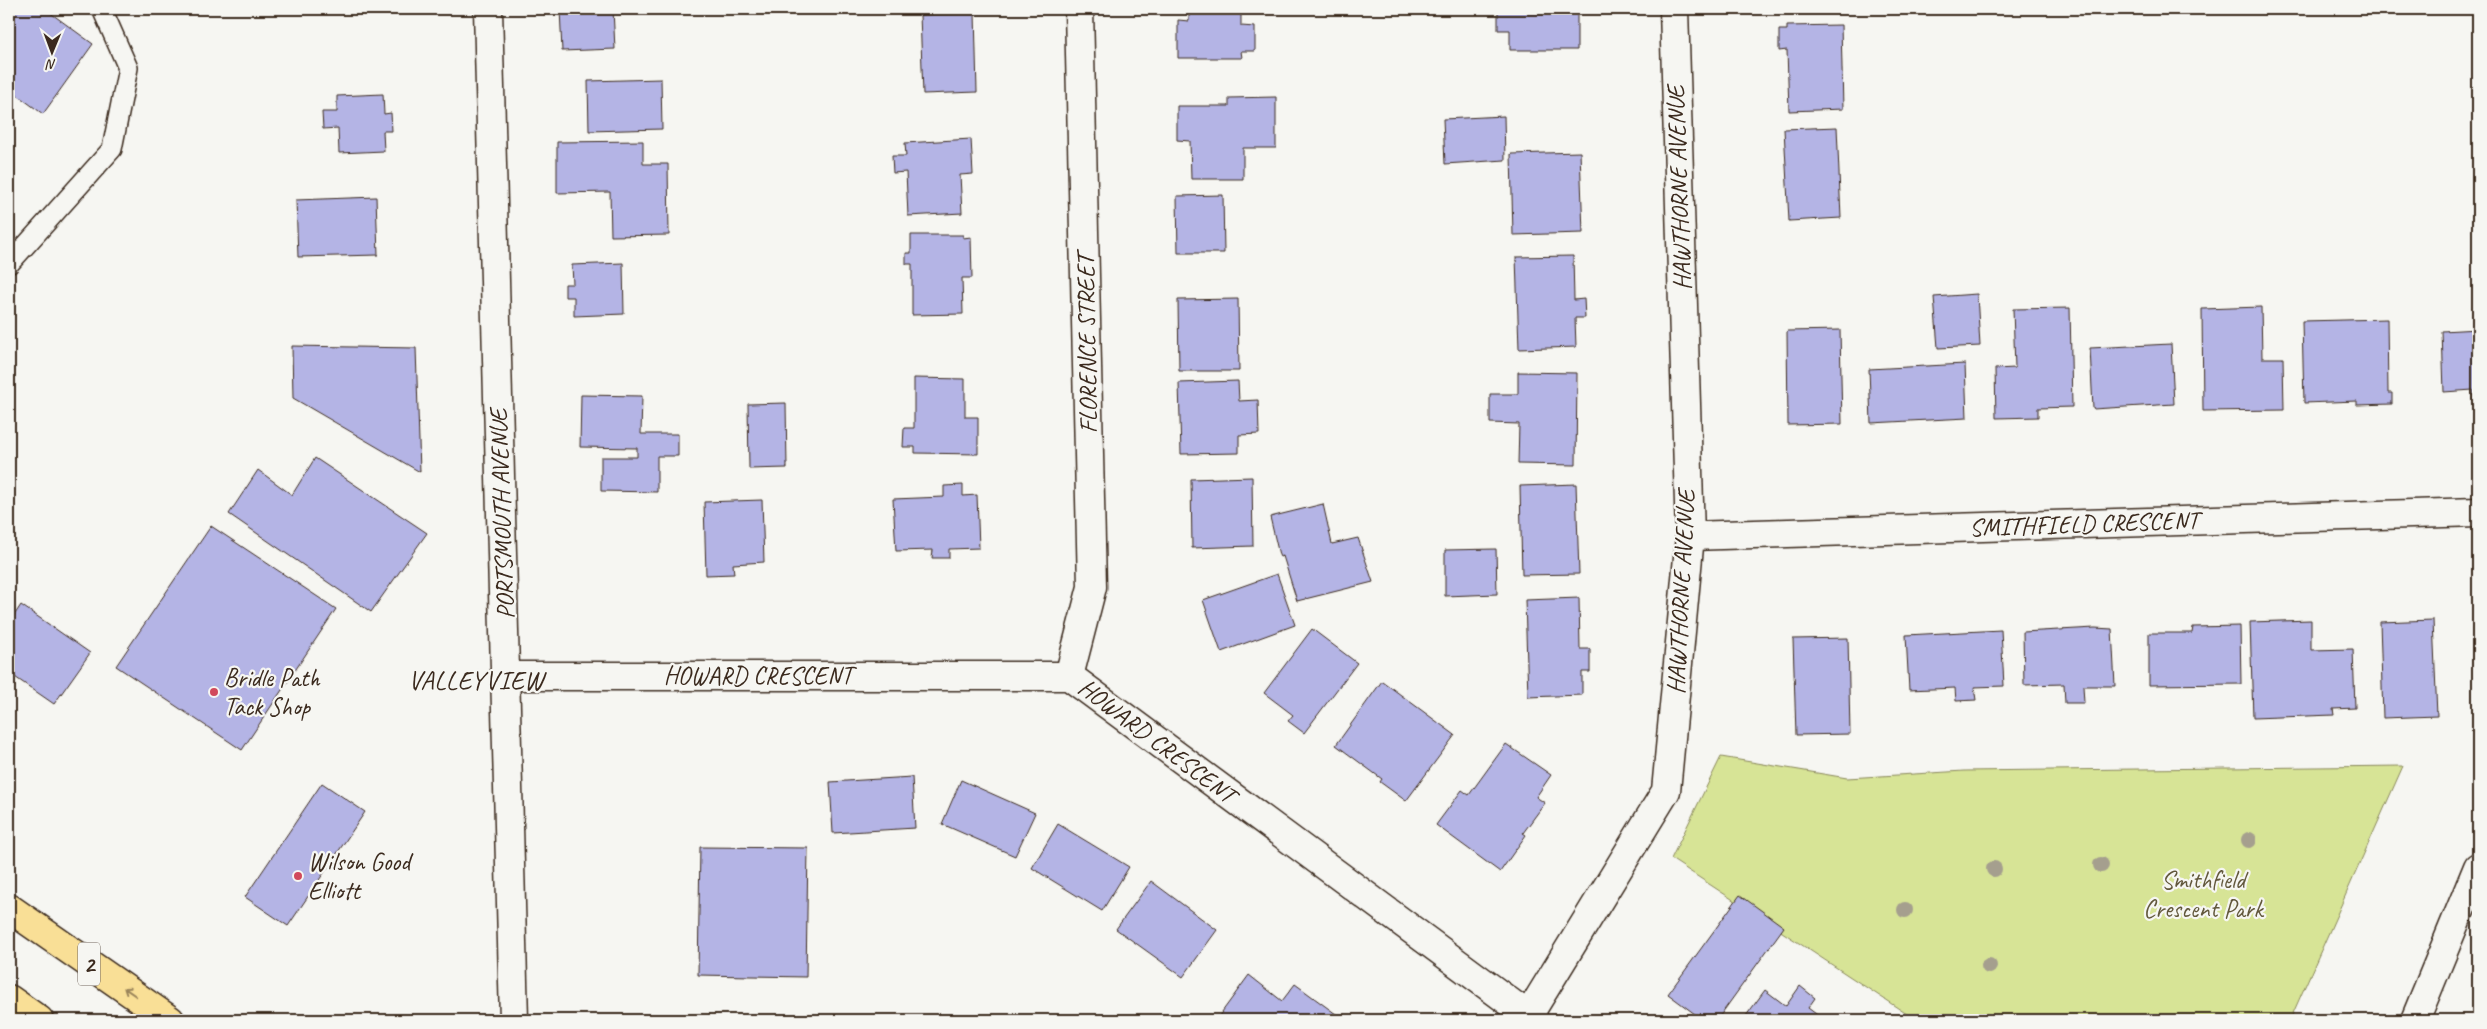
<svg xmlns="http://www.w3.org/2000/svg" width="2487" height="1029" viewBox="0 0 2487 1029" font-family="Caveat,sans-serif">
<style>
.green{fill:#d7e496;stroke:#89875a}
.building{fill:#b4b4e5;stroke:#3b2a1e}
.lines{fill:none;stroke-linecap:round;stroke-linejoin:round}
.lane-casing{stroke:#3b2a1e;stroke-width:22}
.street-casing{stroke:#3b2a1e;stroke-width:31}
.secondary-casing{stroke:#3b2a1e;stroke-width:31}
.primary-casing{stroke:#3b2a1e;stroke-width:31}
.lane{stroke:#f6f6f2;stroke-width:19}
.street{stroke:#f6f6f2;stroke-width:28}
.secondary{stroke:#f6f6f2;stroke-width:28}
.primary{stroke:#f9df96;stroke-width:28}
.tree{fill:#a59f8e}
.oneway{stroke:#9a845a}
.poi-dot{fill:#d1495b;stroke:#f6f6f2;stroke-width:2}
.labels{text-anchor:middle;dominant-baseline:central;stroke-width:4.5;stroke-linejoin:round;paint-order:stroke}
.shield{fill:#f6f6f2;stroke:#73675e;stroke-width:1}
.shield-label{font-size:24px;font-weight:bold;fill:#3b2a1e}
.street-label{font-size:25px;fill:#3b2a1e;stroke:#f6f6f2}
.poi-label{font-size:25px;fill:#3b2a1e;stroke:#f6f6f2;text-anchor:start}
.park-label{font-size:25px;fill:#62583c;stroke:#f6f6f2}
.neighbourhood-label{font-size:26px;letter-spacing:1px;fill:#3b2a1e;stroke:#f6f6f2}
</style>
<rect width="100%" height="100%" fill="#f6f6f2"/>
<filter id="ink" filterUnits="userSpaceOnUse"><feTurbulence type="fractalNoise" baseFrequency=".02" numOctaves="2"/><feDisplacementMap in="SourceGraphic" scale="10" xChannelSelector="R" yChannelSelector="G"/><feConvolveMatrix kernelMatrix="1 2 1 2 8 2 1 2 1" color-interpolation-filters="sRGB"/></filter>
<g filter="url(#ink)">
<path class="green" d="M 1721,757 L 1847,778 L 1964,771 L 2403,766 L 2290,1020 L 1916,1020 L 1671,859 Z"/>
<g class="building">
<path d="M 9,9 L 45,9 L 93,44 L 43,114 L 9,89 Z"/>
<path d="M 560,9 L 613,9 L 615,49 L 562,51 Z"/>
<path d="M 1189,9 L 1241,9 L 1241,26 L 1255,27 L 1255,51 L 1241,51 L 1242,58 L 1178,58 L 1178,20 L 1189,21 Z"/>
<path d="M 1498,9 L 1577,9 L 1577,50 L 1510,50 L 1510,30 L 1498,30 Z"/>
<path d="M 975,13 L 977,92 L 923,94 L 920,15 Z"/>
<path d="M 1841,25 L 1843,109 L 1789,111 L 1787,50 L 1779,51 L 1779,30 L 1787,30 L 1787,26 Z"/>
<path d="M 661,79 L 662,129 L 589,131 L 588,81 Z"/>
<path d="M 383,94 L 384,114 L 391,113 L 392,131 L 383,131 L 384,151 L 339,153 L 338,128 L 323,129 L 322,112 L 337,112 L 337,96 Z"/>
<path d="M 1276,97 L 1276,148 L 1243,148 L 1243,179 L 1191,179 L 1190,141 L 1177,140 L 1177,106 L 1229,106 L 1229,98 Z"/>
<path d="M 1504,116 L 1505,160 L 1445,164 L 1443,119 Z"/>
<path d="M 1837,127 L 1841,218 L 1789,221 L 1784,129 Z"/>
<path d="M 971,139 L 973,174 L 960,175 L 962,213 L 908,216 L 906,172 L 893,173 L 892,156 L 906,156 L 905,143 Z"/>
<path d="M 643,141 L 643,164 L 668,164 L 669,235 L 611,236 L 610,192 L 557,193 L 557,142 Z"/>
<path d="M 1580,152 L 1583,233 L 1513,235 L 1511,154 Z"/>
<path d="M 1223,195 L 1224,253 L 1178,253 L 1177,196 Z"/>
<path d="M 376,197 L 378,255 L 298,257 L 296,200 Z"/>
<path d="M 911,235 L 963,235 L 963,238 L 971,237 L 972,278 L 962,278 L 963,314 L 912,315 L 912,264 L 906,264 L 906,253 L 911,253 Z"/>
<path d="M 1573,256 L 1574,300 L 1584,299 L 1585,318 L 1575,318 L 1576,347 L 1519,349 L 1516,257 Z"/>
<path d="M 623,263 L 624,314 L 574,316 L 574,297 L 565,297 L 565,284 L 573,284 L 572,265 Z"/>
<path d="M 1977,294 L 1980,346 L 1938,348 L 1934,297 Z"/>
<path d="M 1238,299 L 1239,371 L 1179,371 L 1178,300 Z"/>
<path d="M 2261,307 L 2262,358 L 2283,358 L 2284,410 L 2203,411 L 2202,309 Z"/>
<path d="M 2070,308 L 2072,407 L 2038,408 L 2038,417 L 1996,418 L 1995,369 L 2015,368 L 2013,309 Z"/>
<path d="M 2387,319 L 2388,393 L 2392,393 L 2392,404 L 2357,405 L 2357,401 L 2304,403 L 2302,321 Z"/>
<path d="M 2478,329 L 2478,400 L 2473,401 L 2473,390 L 2444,392 L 2442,331 Z"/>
<path d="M 1840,330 L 1842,424 L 1788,425 L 1787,331 Z"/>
<path d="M 2171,344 L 2174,404 L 2093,409 L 2090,348 Z"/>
<path d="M 292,346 L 416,348 L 420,472 L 293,398 Z"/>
<path d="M 1965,364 L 1967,418 L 1871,423 L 1869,369 Z"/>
<path d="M 1518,372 L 1577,373 L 1576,465 L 1518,464 L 1519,424 L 1490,423 L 1490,394 L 1518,394 Z"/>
<path d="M 914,378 L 965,379 L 965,417 L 978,417 L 978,454 L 915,453 L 915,447 L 903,447 L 904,428 L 914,428 Z"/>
<path d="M 1238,381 L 1239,401 L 1258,400 L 1259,434 L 1239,435 L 1239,453 L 1181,454 L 1179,383 Z"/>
<path d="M 581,395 L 642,396 L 641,434 L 678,434 L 678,456 L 657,456 L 657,492 L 601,491 L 601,457 L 637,457 L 637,448 L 580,447 Z"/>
<path d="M 786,403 L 787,468 L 749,469 L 748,404 Z"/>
<path d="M 315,458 L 427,533 L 371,612 L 229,514 L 258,470 L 292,495 Z"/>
<path d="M 1252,477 L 1253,546 L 1192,548 L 1191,479 Z"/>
<path d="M 1576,484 L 1579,574 L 1522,575 L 1520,486 Z"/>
<path d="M 963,485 L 963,496 L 977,495 L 979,548 L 949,549 L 949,558 L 932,558 L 933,550 L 896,551 L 893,499 L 944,497 L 944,486 Z"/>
<path d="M 762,500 L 764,562 L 733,564 L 734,574 L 706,575 L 704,502 Z"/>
<path d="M 1323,504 L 1332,544 L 1358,538 L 1373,582 L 1297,601 L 1283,556 L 1280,557 L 1279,555 L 1270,517 Z"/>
<path d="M 211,526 L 336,609 L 242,750 L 116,666 Z"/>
<path d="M 1496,549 L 1497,594 L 1445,596 L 1445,550 Z"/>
<path d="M 1277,574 L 1295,625 L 1221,652 L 1203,600 Z"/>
<path d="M 1579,598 L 1580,649 L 1590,649 L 1590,672 L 1582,672 L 1582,695 L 1528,697 L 1525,600 Z"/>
<path d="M 21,605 L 90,653 L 54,704 L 9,673 L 9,623 Z"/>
<path d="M 2311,620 L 2311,650 L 2353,649 L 2355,708 L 2333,709 L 2334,715 L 2253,718 L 2250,622 Z"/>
<path d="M 2433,620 L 2437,716 L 2383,718 L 2380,622 Z"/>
<path d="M 2240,626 L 2241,684 L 2149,685 L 2149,633 L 2192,633 L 2193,627 Z"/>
<path d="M 2095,628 L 2112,629 L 2115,686 L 2083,686 L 2084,703 L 2065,703 L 2064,684 L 2024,685 L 2023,632 Z"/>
<path d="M 1312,629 L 1357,663 L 1304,733 L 1288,721 L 1293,715 L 1264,693 Z"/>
<path d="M 2001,630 L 2004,686 L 1974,687 L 1976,700 L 1956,701 L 1955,688 L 1909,690 L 1906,635 Z"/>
<path d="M 1848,638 L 1850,734 L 1796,735 L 1793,639 Z"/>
<path d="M 1382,681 L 1455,735 L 1406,801 L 1380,782 L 1382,779 L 1336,745 Z"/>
<path d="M 1506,744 L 1551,775 L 1536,797 L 1545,803 L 1523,833 L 1526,835 L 1500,872 L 1436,825 L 1462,790 L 1469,795 Z"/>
<path d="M 912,777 L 915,828 L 833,833 L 830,782 Z"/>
<path d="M 961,780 L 1035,813 L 1015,856 L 942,824 Z"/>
<path d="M 322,783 L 365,812 L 288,926 L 245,897 Z"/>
<path d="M 1058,824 L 1129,867 L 1102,911 L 1032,868 Z"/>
<path d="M 700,847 L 808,848 L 806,977 L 698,975 Z"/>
<path d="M 1151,881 L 1217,930 L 1183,977 L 1116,929 Z"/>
<path d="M 1740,895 L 1784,927 L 1717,1020 L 1703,1020 L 1668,994 Z"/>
<path d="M 1249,975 L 1282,1001 L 1295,984 L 1340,1017 L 1338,1020 L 1225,1020 L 1219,1016 Z"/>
<path d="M 1800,986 L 1815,998 L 1808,1008 L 1824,1020 L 1743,1020 L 1765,990 L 1786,1006 Z"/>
</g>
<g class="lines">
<defs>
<path id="lane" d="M 9,264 L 112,149 L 128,68 L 102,9"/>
<g id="street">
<path d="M 1690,536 L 2478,512"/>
<path d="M 506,676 L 1069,676 L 1534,1020"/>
<path d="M 1069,676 L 1092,587 L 1079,9"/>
<path d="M 1528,1016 L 1666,791 L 1690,536 L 1674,9"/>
<path d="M 2415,1020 L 2478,867"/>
</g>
<path id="secondary" d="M 488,9 L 514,1020"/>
<g id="primary">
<path d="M 9,908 L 170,1020"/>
<path d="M 9,999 L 39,1020"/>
</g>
</defs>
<use href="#lane" class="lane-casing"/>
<use href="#street" class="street-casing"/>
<use href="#secondary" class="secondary-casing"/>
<use href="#primary" class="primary-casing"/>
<use href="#lane" class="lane"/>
<use href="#street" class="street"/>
<use href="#secondary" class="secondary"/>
<use href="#primary" class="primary"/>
</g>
<g class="tree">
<circle cx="2249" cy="840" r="8"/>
<circle cx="2101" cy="865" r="8"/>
<circle cx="1994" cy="869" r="8"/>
<circle cx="1905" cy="910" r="8"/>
<circle cx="1989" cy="966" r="8"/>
</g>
<defs><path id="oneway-shaft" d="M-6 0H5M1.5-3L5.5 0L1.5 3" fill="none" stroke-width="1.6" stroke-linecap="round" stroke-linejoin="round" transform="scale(1.25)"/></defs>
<use class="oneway" href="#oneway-shaft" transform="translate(130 992) rotate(-145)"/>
</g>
<g class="poi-dot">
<circle cx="214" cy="692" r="5"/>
<circle cx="298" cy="876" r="5"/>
</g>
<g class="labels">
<rect class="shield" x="78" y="942.5" width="22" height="43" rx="4"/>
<g class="shield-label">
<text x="89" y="964">2</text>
</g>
<g class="street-label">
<text transform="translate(1679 188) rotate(-92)">HAWTHORNE AVENUE</text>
<text transform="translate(1087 344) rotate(-91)">FLORENCE STREET</text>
<text transform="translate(502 514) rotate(-92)">PORTSMOUTH AVENUE</text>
<text transform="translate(2084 524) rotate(-2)">SMITHFIELD CRESCENT</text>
<text transform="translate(1681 592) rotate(-87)">HAWTHORNE AVENUE</text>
<text x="758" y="676">HOWARD CRESCENT</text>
<text transform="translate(1157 741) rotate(37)">HOWARD CRESCENT</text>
</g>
<g class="poi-label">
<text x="224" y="678">Bridle Path<tspan x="224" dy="29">Tack Shop</tspan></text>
<text x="308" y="862">Wilson Good<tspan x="308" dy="29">Elliott</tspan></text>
</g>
<g class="park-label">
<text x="2203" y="880">Smithfield<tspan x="2203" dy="29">Crescent Park</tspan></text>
</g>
<g class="neighbourhood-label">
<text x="476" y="680">VALLEYVIEW</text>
</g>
</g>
<rect width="2487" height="1029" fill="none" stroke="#f6f6f2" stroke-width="30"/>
<rect x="15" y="15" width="2457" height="999" fill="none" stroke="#3b2a1e" stroke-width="2" filter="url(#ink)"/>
<g transform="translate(52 52) rotate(181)" stroke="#f6f6f2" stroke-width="4" paint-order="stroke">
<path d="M0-4L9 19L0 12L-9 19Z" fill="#3b2a1e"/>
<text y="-8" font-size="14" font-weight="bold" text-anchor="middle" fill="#3b2a1e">N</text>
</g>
</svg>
